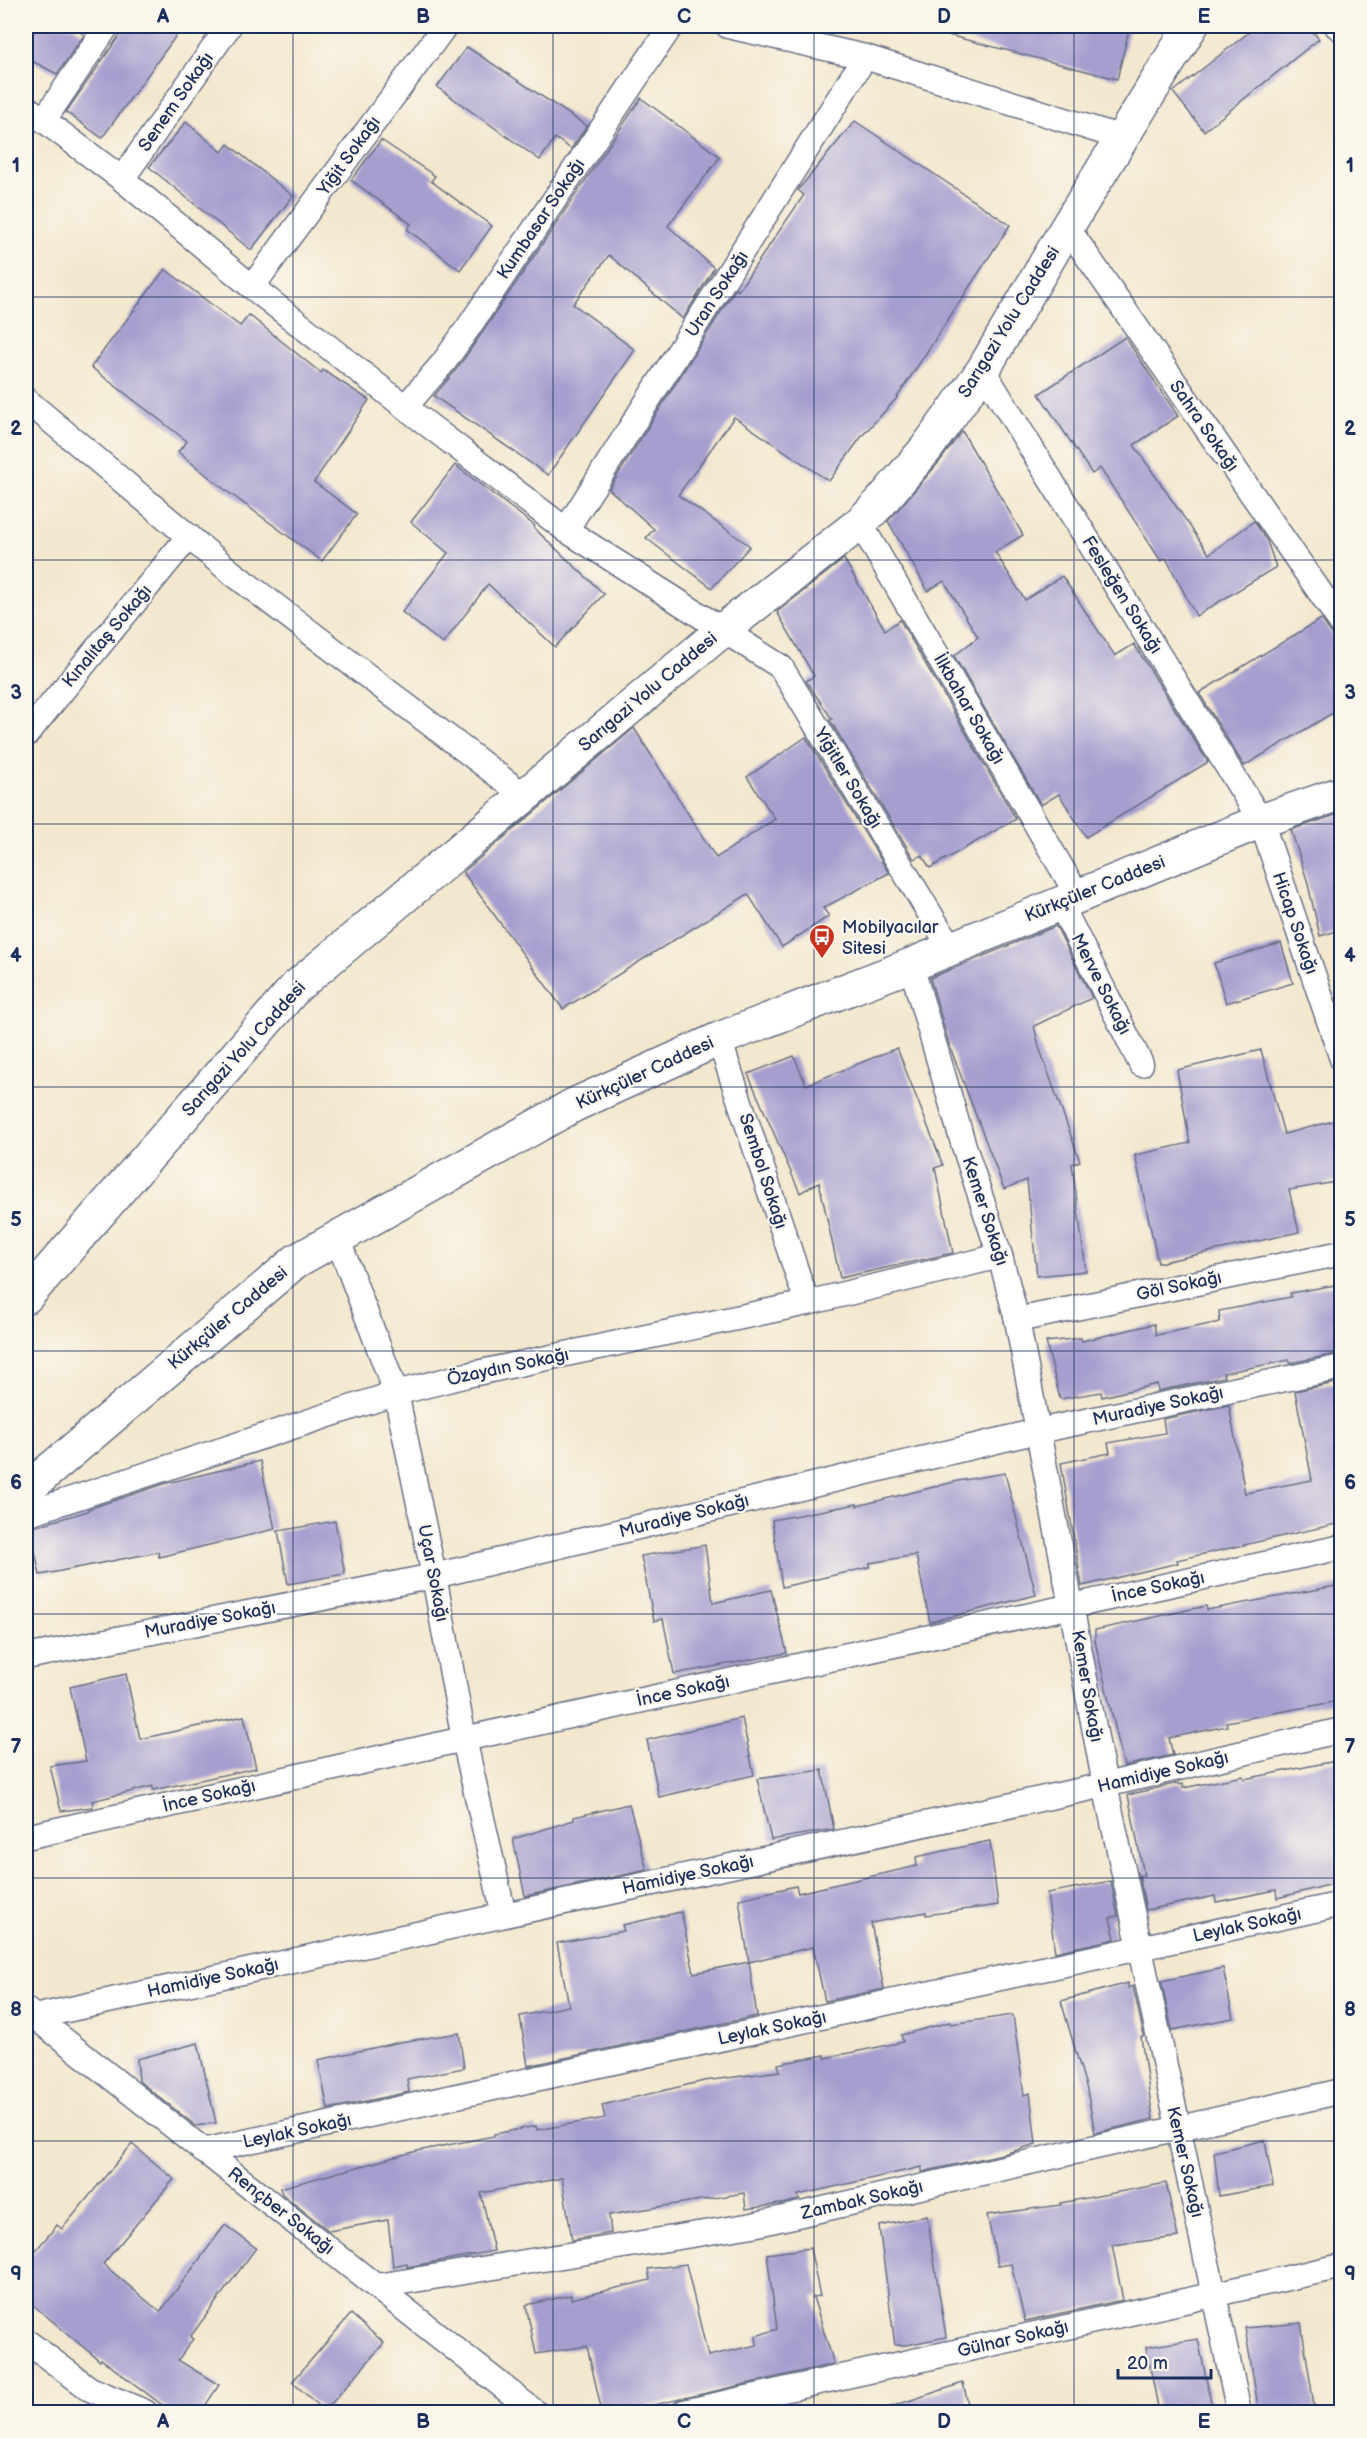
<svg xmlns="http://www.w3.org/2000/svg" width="1367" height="2438" viewBox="0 0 1367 2438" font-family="'Balsamiq Sans',sans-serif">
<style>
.building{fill:#a69ecf}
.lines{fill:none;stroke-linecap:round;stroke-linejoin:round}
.street-casing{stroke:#676f85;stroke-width:27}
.secondary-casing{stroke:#676f85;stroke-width:36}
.street{stroke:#fff;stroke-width:24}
.secondary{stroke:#fff;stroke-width:33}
.grid{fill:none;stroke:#1b2f5e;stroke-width:1.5;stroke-opacity:0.55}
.labels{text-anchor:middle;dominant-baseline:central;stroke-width:4.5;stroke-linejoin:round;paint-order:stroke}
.street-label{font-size:18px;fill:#1b2f5e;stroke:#fbf7ec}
.poi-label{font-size:18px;fill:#1b2f5e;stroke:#fbf7ec;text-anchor:start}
.neatline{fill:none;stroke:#1b2f5e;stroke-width:2}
.grid-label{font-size:20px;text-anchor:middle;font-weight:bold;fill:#1b2f5e}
</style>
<rect width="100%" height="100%" fill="#fbf7ec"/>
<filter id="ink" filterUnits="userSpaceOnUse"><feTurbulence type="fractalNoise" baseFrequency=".0167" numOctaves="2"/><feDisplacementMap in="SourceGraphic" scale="12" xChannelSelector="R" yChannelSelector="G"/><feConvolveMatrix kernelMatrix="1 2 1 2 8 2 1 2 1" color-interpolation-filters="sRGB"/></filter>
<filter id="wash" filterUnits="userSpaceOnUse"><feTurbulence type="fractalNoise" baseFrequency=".008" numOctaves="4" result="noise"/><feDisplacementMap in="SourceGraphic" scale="24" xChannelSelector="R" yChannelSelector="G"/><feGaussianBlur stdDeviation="1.35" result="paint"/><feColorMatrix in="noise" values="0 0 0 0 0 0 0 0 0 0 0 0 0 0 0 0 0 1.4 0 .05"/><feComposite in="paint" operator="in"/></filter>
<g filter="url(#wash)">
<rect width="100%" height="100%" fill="#f3e7cd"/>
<g id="blocks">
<g class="building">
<path d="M 31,26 L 73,26 L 84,35 L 57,74 L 26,58 L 26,37 Z"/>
<path d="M 126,26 L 183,26 L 102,138 L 66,112 Z"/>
<path d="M 941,26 L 1130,26 L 1117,79 L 940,33 Z"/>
<path d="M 1257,26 L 1308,26 L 1319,39 L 1204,131 L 1173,92 Z"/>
<path d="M 467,47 L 587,126 L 571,149 L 555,138 L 540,160 L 437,87 Z"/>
<path d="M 641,98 L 720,157 L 668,226 L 714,268 L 683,319 L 609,255 L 573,304 L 635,350 L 548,475 L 434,396 L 456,370 L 482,333 Z"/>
<path d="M 855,121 L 1010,225 L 896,399 L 862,436 L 829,481 L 734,417 L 678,495 L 750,546 L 712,588 L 646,538 L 654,529 L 609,489 L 736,288 L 738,291 L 804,195 L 798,190 Z"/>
<path d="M 186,122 L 222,152 L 228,144 L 293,196 L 251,250 L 149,167 Z"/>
<path d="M 381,140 L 435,176 L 431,181 L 492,226 L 460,270 L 407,229 L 411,224 L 351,180 Z"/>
<path d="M 165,269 L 240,326 L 249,315 L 321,373 L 323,370 L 369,400 L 314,482 L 357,514 L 322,561 L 224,489 L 178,452 L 187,441 L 91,367 Z"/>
<path d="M 1125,337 L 1178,416 L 1134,445 L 1209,554 L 1254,521 L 1267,541 L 1276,567 L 1196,616 L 1166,558 L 1161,561 L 1100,468 L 1092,474 L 1039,394 Z"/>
<path d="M 962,431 L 1023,535 L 995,552 L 1025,600 L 1062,576 L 1115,656 L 1134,644 L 1208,762 L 1086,837 L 1059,794 L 1041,805 L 954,656 L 978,637 L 944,581 L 928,591 L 888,521 L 940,461 Z"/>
<path d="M 455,465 L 535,526 L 534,528 L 604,594 L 555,647 L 488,584 L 443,644 L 402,612 L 448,553 L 411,522 Z"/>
<path d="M 844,559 L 885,630 L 900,620 L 1016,819 L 930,868 L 922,855 L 914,859 L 830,720 L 832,719 L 806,681 L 814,676 L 777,612 Z"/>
<path d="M 1321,619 L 1341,646 L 1341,708 L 1244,766 L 1199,693 Z"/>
<path d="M 634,728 L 716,858 L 775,819 L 747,777 L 806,737 L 889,873 L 823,908 L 829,916 L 782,947 L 748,894 L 563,1009 L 463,872 Z"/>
<path d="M 1341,813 L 1341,930 L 1320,936 L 1307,880 L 1291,830 Z"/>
<path d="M 1056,926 L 1092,998 L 1034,1026 L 1039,1047 L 1080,1161 L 1072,1164 L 1086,1271 L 1037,1276 L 1027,1180 L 1004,1189 L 950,1047 L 930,978 Z"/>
<path d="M 1281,943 L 1293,983 L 1226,1003 L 1214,963 Z"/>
<path d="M 897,1048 L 943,1165 L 935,1168 L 953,1253 L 840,1278 L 819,1182 L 800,1193 L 748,1074 L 794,1056 L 806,1085 Z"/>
<path d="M 1261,1050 L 1284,1134 L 1341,1119 L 1341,1181 L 1289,1190 L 1299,1232 L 1158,1263 L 1135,1155 L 1190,1143 L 1177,1070 Z"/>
<path d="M 1341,1284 L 1341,1353 L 1290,1363 L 1289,1360 L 1223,1373 L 1224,1377 L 1158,1391 L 1157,1384 L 1102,1397 L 1101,1392 L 1060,1399 L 1046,1342 L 1081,1338 L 1082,1341 L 1154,1324 L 1156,1335 L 1220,1322 L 1219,1311 L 1291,1297 L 1290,1293 Z"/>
<path d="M 1341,1382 L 1341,1523 L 1177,1560 L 1178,1563 L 1082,1586 L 1061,1463 L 1110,1453 L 1108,1443 L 1165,1433 L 1163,1419 L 1229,1405 L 1245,1493 L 1312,1480 L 1295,1391 Z"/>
<path d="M 260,1461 L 275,1529 L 159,1557 L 158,1552 L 40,1575 L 30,1528 L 88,1511 L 88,1509 L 167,1483 Z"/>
<path d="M 1005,1473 L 1036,1595 L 930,1622 L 916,1555 L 870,1563 L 870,1567 L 782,1587 L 772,1520 L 857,1504 L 857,1506 L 958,1481 Z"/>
<path d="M 335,1521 L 345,1574 L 288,1584 L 278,1531 Z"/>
<path d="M 705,1545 L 713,1603 L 771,1590 L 787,1653 L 674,1674 L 663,1619 L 654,1621 L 641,1556 Z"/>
<path d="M 1341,1585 L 1341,1679 L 1335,1679 L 1339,1701 L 1226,1722 L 1227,1726 L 1169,1738 L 1173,1755 L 1124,1766 L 1095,1641 L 1095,1630 L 1206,1606 L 1207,1610 Z"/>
<path d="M 126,1674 L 140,1739 L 244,1716 L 256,1768 L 153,1790 L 153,1786 L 92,1801 L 93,1807 L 61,1811 L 50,1766 L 86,1761 L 70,1687 Z"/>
<path d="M 742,1718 L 754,1775 L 659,1797 L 647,1740 Z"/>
<path d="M 1341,1760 L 1341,1882 L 1277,1898 L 1276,1890 L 1216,1902 L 1215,1896 L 1146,1910 L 1139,1875 L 1144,1875 L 1128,1795 L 1178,1783 L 1179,1785 L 1183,1784 L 1183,1788 L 1243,1776 L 1244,1779 Z"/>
<path d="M 822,1770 L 834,1829 L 771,1840 L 757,1779 Z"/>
<path d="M 629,1804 L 647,1870 L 525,1896 L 513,1839 L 574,1820 L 574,1817 Z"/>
<path d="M 990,1841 L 998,1905 L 926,1915 L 926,1912 L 871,1923 L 884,1989 L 825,2001 L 813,1947 L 749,1962 L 739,1899 L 796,1886 L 798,1893 L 917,1866 L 916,1857 Z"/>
<path d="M 1111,1881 L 1118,1916 L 1110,1918 L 1115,1939 L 1055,1952 L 1047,1893 Z"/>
<path d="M 681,1912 L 694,1973 L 749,1962 L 757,2016 L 528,2066 L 520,2016 L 569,2006 L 557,1943 L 624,1931 L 622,1925 Z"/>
<path d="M 1223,1968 L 1233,2018 L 1172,2030 L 1161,1981 Z"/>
<path d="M 1128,1983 L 1128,1988 L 1133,1986 L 1144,2036 L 1141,2037 L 1153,2119 L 1095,2133 L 1087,2090 L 1061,2001 Z"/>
<path d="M 1013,2015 L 1024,2095 L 1030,2093 L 1036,2144 L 1007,2153 L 922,2172 L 922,2167 L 798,2195 L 799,2200 L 786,2203 L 746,2209 L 744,2193 L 609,2215 L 611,2233 L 572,2240 L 562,2178 L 481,2193 L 494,2251 L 407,2267 L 407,2263 L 393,2266 L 388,2220 L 329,2231 L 282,2194 L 280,2188 L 417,2151 L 494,2136 L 494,2134 L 536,2126 L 537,2130 L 605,2118 L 602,2105 L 704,2081 L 780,2071 L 778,2064 L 825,2055 L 825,2058 L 903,2042 L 901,2035 L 950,2022 L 951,2024 Z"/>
<path d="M 459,2033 L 464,2068 L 407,2079 L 409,2092 L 328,2109 L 318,2060 L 400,2042 Z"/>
<path d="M 198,2043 L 216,2123 L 196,2126 L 139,2081 L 137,2059 Z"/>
<path d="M 1265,2140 L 1273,2186 L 1219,2196 L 1214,2152 Z"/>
<path d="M 132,2144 L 174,2179 L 103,2264 L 160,2312 L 225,2225 L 256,2248 L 190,2337 L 193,2339 L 178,2360 L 219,2385 L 201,2412 L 174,2412 L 165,2407 L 101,2359 L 100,2361 L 26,2299 L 26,2262 L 57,2225 L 62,2229 Z"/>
<path d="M 1166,2183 L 1178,2237 L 1112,2245 L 1123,2300 L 1025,2321 L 1011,2264 L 998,2266 L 987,2215 L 1061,2205 L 1060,2203 Z"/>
<path d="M 927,2216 L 946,2337 L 906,2345 L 895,2345 L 879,2226 Z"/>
<path d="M 810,2248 L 820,2296 L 813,2297 L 834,2364 L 645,2407 L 646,2412 L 602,2412 L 587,2346 L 536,2354 L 526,2305 L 571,2295 L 571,2299 L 650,2280 L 648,2269 L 686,2264 L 708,2356 L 757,2345 L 756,2336 L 777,2329 L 767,2254 Z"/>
<path d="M 351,2314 L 384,2343 L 325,2411 L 292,2382 Z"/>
<path d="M 1301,2323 L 1315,2412 L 1259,2412 L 1245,2328 Z"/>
<path d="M 1198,2339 L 1213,2412 L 1159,2412 L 1146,2347 Z"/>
<path d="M 963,2383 L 970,2412 L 888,2412 L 887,2408 Z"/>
</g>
</g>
</g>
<g filter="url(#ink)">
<use href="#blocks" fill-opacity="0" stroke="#676f85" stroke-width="1.5"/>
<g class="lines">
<defs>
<g id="street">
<path d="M 728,26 L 865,57 L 1122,138"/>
<path d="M 1337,26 L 1342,30"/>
<path d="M 26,107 L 122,179 L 252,287 L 405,407 L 566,530 L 781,667 L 950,947"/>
<path d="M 44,120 L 107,26"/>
<path d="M 122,179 L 229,26"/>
<path d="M 1067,227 L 1342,624"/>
<path d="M 252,287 L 445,26"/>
<path d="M 983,370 L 1261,821 L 1342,1059"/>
<path d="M 26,400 L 231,572 L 525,796"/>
<path d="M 405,407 L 444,362 L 470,325 L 671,26"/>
<path d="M 860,523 L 1078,896"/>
<path d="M 566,530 L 865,57"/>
<path d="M 26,735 L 189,536"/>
<path d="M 1060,903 L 1141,1064"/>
<path d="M 911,965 L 963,1143 L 1000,1256 L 1017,1320 L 1105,1785 L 1239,2412"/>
<path d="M 719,1039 L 807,1303"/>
<path d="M 337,1237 L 396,1393 L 434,1576 L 464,1739 L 504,1915"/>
<path d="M 1017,1320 L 1342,1253"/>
<path d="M 26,1514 L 396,1393 L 467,1375 L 807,1303 L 1000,1256"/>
<path d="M 26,1657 L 434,1576 L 1038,1431 L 1342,1367"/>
<path d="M 26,1837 L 464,1739 L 1342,1547"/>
<path d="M 26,2010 L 535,2412"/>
<path d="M 34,2017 L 1105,1785 L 1342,1730"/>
<path d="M 203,2151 L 1342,1904"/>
<path d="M 377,2286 L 753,2225 L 1342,2091"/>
<path d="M 26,2341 L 90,2389 L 145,2412"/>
<path d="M 684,2412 L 1342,2266"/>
</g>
<g id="secondary">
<path d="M 26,1297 L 296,987 L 724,629 L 860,523 L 880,503 L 926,449 L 983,370 L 1067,227 L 1191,26"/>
<path d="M 26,1490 L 296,1261 L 574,1105 L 719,1039 L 911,965 L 1261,821 L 1342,793"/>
</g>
</defs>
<use href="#street" class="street-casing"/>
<use href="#secondary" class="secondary-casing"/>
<use href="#street" class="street"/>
<use href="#secondary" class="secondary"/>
</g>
</g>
<path class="grid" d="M 293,26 L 293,2412M 553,26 L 553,2412M 814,26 L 814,2412M 1074,26 L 1074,2412M 26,297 L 1342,297M 26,560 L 1342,560M 26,824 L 1342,824M 26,1087 L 1342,1087M 26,1351 L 1342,1351M 26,1614 L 1342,1614M 26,1878 L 1342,1878M 26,2141 L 1342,2141"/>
<defs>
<symbol id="bus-pin" viewBox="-11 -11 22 30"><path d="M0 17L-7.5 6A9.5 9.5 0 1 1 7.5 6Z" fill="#c8321e" stroke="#fbf7ec"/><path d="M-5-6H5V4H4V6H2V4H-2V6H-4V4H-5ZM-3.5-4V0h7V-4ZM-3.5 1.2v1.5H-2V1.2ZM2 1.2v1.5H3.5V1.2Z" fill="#fff"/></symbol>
</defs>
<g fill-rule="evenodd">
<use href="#bus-pin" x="807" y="922" width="30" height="40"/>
</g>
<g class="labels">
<g class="street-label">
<text transform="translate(176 102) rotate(-55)">Senem Sokağı</text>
<text transform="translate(349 156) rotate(-54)">Yiğit Sokağı</text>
<text transform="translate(541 219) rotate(-56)">Kumbasar Sokağı</text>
<text transform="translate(717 294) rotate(-57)">Uran Sokağı</text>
<text transform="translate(1009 322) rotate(-58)">Sarıgazi Yolu Caddesi</text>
<text transform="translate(1204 426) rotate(55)">Sahra Sokağı</text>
<text transform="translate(1122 595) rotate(58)">Fesleğen Sokağı</text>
<text transform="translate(107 636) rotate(-50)">Kınalıtaş Sokağı</text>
<text transform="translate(648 692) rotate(-40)">Sarıgazi Yolu Caddesi</text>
<text transform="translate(969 709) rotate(60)">İlkbahar Sokağı</text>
<text transform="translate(848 778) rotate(59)">Yiğitler Sokağı</text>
<text transform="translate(1095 889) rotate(-22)">Kürkçüler Caddesi</text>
<text transform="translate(1295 923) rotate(71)">Hicap Sokağı</text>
<text transform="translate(1101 984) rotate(63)">Merve Sokağı</text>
<text transform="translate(244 1049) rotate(-48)">Sarıgazi Yolu Caddesi</text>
<text transform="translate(645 1073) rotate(-25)">Kürkçüler Caddesi</text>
<text transform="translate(763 1171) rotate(72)">Sembol Sokağı</text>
<text transform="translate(985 1211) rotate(72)">Kemer Sokağı</text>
<text transform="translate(1179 1286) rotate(-12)">Göl Sokağı</text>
<text transform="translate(228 1318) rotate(-40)">Kürkçüler Caddesi</text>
<text transform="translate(508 1367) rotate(-12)">Özaydın Sokağı</text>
<text transform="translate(1158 1406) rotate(-12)">Muradiye Sokağı</text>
<text transform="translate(684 1516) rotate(-14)">Muradiye Sokağı</text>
<text transform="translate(433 1573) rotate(79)">Uçar Sokağı</text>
<text transform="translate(1158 1587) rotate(-12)">İnce Sokağı</text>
<text transform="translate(210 1620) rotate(-11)">Muradiye Sokağı</text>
<text transform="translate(1087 1686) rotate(80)">Kemer Sokağı</text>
<text transform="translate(683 1691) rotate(-12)">İnce Sokağı</text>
<text transform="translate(1163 1772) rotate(-13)">Hamidiye Sokağı</text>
<text transform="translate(209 1796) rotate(-13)">İnce Sokağı</text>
<text transform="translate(688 1875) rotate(-12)">Hamidiye Sokağı</text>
<text transform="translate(1247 1925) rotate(-12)">Leylak Sokağı</text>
<text transform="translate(213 1978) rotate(-12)">Hamidiye Sokağı</text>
<text transform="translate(772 2028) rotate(-12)">Leylak Sokağı</text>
<text transform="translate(297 2131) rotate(-12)">Leylak Sokağı</text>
<text transform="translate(1185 2162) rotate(77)">Kemer Sokağı</text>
<text transform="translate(862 2200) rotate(-13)">Zambak Sokağı</text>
<text transform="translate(281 2211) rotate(38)">Rençber Sokağı</text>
<text transform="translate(1013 2339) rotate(-13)">Gülnar Sokağı</text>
</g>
<g class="poi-label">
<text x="842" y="927">Mobilyacılar<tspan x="842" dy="21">Sitesi</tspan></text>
</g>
</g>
<rect width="1367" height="2438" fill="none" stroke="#fbf7ec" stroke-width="66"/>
<path d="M1118 2369v9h93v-9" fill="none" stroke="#1b2f5e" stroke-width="3"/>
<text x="1127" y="2369" font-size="18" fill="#1b2f5e" stroke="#fbf7ec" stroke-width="4.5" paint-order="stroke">20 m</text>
<rect x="33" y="33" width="1301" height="2372" class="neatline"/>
<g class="grid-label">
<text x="163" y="23">A</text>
<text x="423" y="23">B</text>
<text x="684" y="23">C</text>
<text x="944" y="23">D</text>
<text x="1204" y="23">E</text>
<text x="16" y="172">1</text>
<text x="1350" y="172">1</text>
<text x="16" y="435">2</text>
<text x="1350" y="435">2</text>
<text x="16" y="699">3</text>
<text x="1350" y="699">3</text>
<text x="16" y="962">4</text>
<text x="1350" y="962">4</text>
<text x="16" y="1226">5</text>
<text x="1350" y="1226">5</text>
<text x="16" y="1489">6</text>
<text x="1350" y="1489">6</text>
<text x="16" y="1753">7</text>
<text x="1350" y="1753">7</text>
<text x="16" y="2016">8</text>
<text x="1350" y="2016">8</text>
<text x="16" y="2280">9</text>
<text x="1350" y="2280">9</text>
<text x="163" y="2428">A</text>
<text x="423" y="2428">B</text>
<text x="684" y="2428">C</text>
<text x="944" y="2428">D</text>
<text x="1204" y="2428">E</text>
</g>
</svg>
